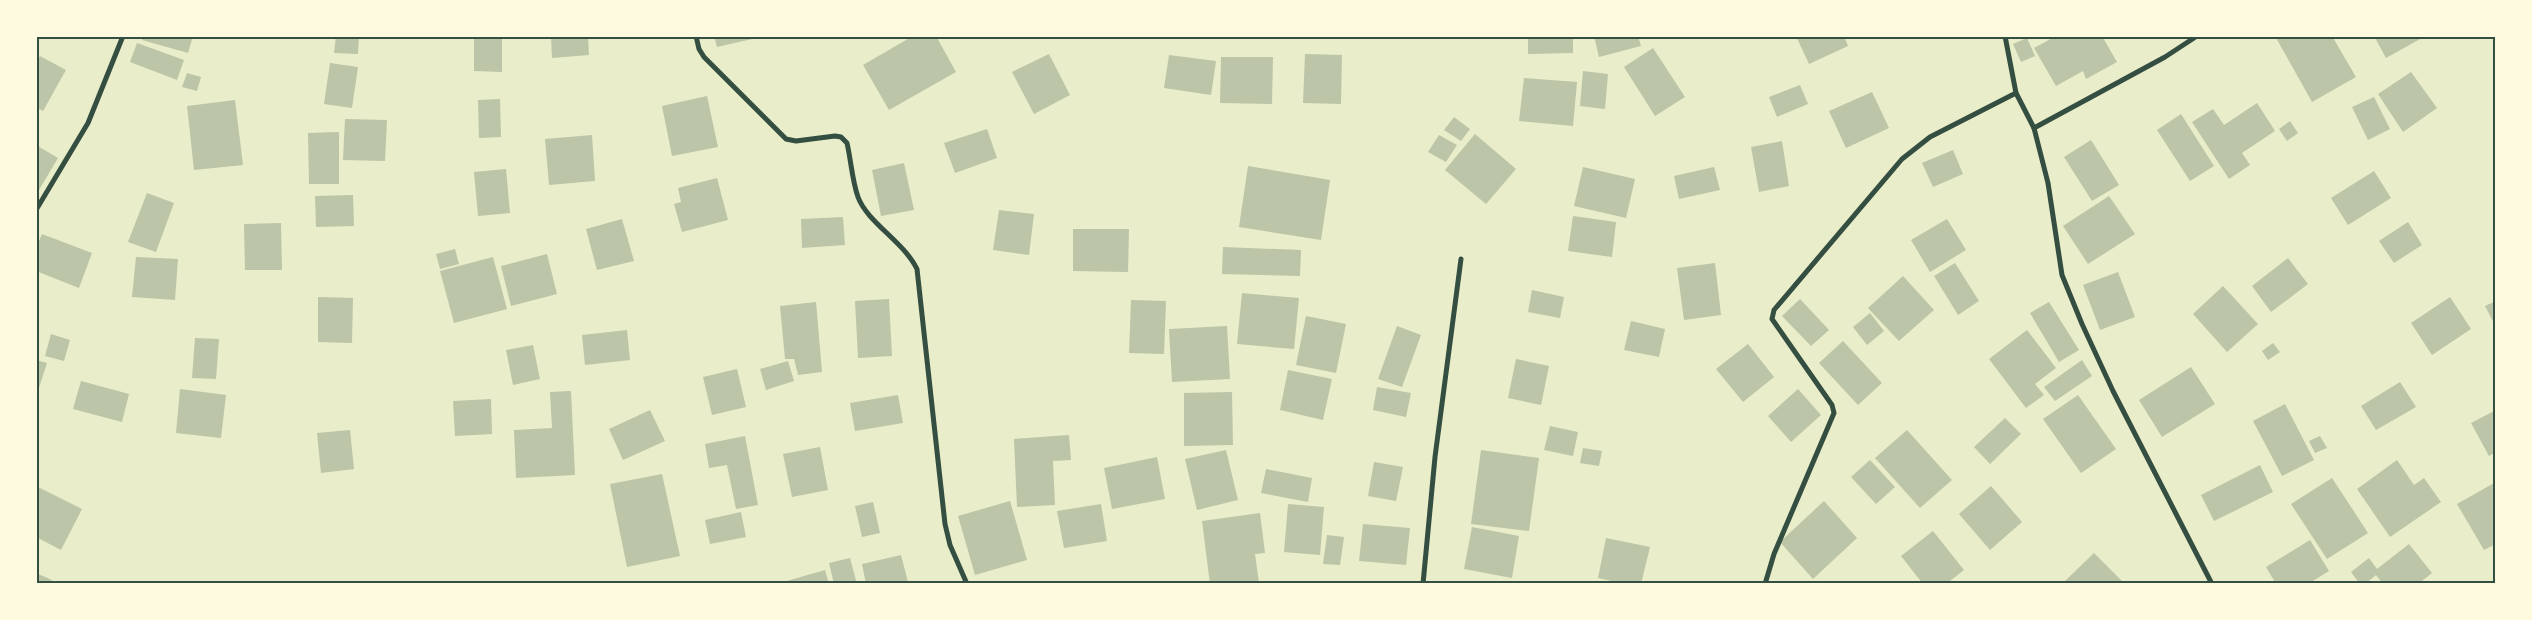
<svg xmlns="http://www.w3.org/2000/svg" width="2532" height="620" viewBox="0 0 2532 620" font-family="Helvetica,sans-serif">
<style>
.building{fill:#bcc5a7}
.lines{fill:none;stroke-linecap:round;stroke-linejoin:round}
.minor{stroke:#344e41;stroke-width:5}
.neatline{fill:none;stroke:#344e41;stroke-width:2}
</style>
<rect width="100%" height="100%" fill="#e9edc9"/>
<g class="building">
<path d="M 143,36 L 193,36 L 188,53 L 142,40 Z"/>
<path d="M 336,36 L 359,36 L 358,54 L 334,53 Z"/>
<path d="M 474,36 L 502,36 L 502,72 L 474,71 Z"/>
<path d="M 551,36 L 588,36 L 589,55 L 552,58 Z"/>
<path d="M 714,36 L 760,36 L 761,37 L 717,47 Z"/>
<path d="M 913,36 L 936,36 L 956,72 L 889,110 L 863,65 Z"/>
<path d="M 1528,36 L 1573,36 L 1573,53 L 1528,54 Z"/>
<path d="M 1594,36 L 1638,36 L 1641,46 L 1599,57 Z"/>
<path d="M 1796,36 L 1844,36 L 1848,46 L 1809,64 Z"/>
<path d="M 2056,36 L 2102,36 L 2117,62 L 2086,79 L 2083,71 L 2056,86 L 2034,48 Z"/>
<path d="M 2275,36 L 2332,36 L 2356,77 L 2312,102 Z"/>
<path d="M 2374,36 L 2421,36 L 2422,38 L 2386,58 Z"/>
<path d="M 2027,38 L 2035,56 L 2021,62 L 2013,44 Z"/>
<path d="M 137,43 L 184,60 L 177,80 L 130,62 Z"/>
<path d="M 1653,48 L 1685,97 L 1655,116 L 1624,67 Z"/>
<path d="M 1049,54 L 1070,95 L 1034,114 L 1012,72 Z"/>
<path d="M 1305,54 L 1342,55 L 1341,104 L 1303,103 Z"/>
<path d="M 1169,55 L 1216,61 L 1211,95 L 1164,88 Z"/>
<path d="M 40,56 L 66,70 L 43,111 L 36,107 L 36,63 Z"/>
<path d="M 1221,57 L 1273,57 L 1272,104 L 1220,103 Z"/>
<path d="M 330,63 L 358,67 L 352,108 L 324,104 Z"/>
<path d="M 1583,71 L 1608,74 L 1605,109 L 1580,106 Z"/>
<path d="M 2411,72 L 2437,108 L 2403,132 L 2378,94 Z"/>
<path d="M 187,73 L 201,77 L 197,91 L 182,87 Z"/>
<path d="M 1524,78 L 1577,82 L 1573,126 L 1519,121 Z"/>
<path d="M 1800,85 L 1808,104 L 1777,117 L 1769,97 Z"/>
<path d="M 1872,92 L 1889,128 L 1846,148 L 1829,111 Z"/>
<path d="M 707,96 L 718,147 L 672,156 L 662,106 Z"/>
<path d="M 2374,97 L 2390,129 L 2368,140 L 2352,107 Z"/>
<path d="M 500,99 L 501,137 L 479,138 L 478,100 Z"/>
<path d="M 235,100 L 243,165 L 194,170 L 187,106 Z"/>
<path d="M 2257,103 L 2275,131 L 2242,153 L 2250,165 L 2229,179 L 2192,122 L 2213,109 L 2224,125 Z"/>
<path d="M 2181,114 L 2214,166 L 2190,181 L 2157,130 Z"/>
<path d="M 1454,117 L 1470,129 L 1461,141 L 1444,130 Z"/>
<path d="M 345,119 L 387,120 L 385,161 L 343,160 Z"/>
<path d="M 2290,121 L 2298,133 L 2287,141 L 2279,129 Z"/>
<path d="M 987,129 L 997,158 L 955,173 L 944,143 Z"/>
<path d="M 339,132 L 339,184 L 309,184 L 308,133 Z"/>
<path d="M 1475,134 L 1516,169 L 1486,204 L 1445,170 Z"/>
<path d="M 592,135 L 595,181 L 549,185 L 545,139 Z"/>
<path d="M 1439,135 L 1457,145 L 1446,162 L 1428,152 Z"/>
<path d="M 2091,140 L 2119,185 L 2092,201 L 2064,157 Z"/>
<path d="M 1782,141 L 1789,186 L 1759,192 L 1751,147 Z"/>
<path d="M 36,145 L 58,158 L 36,195 Z"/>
<path d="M 1953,150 L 1963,174 L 1933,187 L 1922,163 Z"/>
<path d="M 904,163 L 914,210 L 881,216 L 872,170 Z"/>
<path d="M 1248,166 L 1330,180 L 1321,240 L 1239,227 Z"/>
<path d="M 1583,167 L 1635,179 L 1626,218 L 1574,206 Z"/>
<path d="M 1714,167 L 1720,190 L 1679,199 L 1674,176 Z"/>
<path d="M 506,169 L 510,213 L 478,216 L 474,172 Z"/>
<path d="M 2374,171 L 2391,198 L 2348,225 L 2331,198 Z"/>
<path d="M 717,178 L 728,220 L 682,232 L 674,204 L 681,202 L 678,188 Z"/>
<path d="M 147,193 L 174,203 L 156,252 L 128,242 Z"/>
<path d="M 353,195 L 354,226 L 316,227 L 315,196 Z"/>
<path d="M 2109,196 L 2135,234 L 2088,264 L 2063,226 Z"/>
<path d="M 999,210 L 1034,214 L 1029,255 L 993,250 Z"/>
<path d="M 1573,216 L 1616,222 L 1612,257 L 1568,251 Z"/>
<path d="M 843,217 L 845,245 L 802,248 L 801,219 Z"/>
<path d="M 622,219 L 634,261 L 597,270 L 586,229 Z"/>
<path d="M 1947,219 L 1966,250 L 1930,272 L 1911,240 Z"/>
<path d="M 2408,222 L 2422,245 L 2394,263 L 2379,241 Z"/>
<path d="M 281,223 L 282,270 L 245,270 L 244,224 Z"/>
<path d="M 1073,229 L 1129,229 L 1128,272 L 1073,271 Z"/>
<path d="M 42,234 L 92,253 L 79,288 L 36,271 L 36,248 Z"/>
<path d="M 1223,247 L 1301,250 L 1300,276 L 1222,274 Z"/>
<path d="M 455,249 L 459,264 L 440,269 L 436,254 Z"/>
<path d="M 547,254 L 557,294 L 511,306 L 501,266 Z"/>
<path d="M 136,257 L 178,259 L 175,300 L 132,297 Z"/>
<path d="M 493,257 L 507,309 L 454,323 L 440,271 Z"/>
<path d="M 2288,258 L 2308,284 L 2271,312 L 2252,286 Z"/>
<path d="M 1715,263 L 1721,315 L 1684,320 L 1677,268 Z"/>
<path d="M 1955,263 L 1979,301 L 1958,315 L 1934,276 Z"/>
<path d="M 2118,272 L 2135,317 L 2100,330 L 2083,285 Z"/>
<path d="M 1903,276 L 1934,310 L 1899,341 L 1868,308 Z"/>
<path d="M 2223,286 L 2258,324 L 2227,352 L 2193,314 Z"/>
<path d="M 1532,290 L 1564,297 L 1560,318 L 1528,312 Z"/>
<path d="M 1242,293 L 1299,298 L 1294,349 L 1237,344 Z"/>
<path d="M 318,297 L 353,298 L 352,343 L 318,342 Z"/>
<path d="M 2450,297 L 2471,329 L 2432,355 L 2411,323 Z"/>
<path d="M 889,299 L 892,356 L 858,358 L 855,301 Z"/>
<path d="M 1800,299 L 1829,330 L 1811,346 L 1782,316 Z"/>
<path d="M 1131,300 L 1166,301 L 1164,354 L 1129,353 Z"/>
<path d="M 2496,301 L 2496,327 L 2485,306 Z"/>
<path d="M 816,302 L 822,372 L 798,375 L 794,359 L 785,359 L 780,306 Z"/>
<path d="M 2049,302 L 2079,350 L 2059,362 L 2030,313 Z"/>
<path d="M 1870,313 L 1884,331 L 1867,345 L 1853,327 Z"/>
<path d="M 1306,316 L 1346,324 L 1336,373 L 1296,365 Z"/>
<path d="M 1631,321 L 1665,329 L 1659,357 L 1624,350 Z"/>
<path d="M 1227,326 L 1230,379 L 1172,382 L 1169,329 Z"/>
<path d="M 1397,326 L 1421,335 L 1402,387 L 1378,379 Z"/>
<path d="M 627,330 L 630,360 L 585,365 L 582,335 Z"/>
<path d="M 2027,330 L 2056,368 L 2035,384 L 2044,395 L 2026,408 L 1989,359 Z"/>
<path d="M 51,334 L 70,340 L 64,361 L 45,356 Z"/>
<path d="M 195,338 L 219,339 L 216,379 L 192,378 Z"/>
<path d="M 1843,341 L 1882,383 L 1858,405 L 1819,363 Z"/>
<path d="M 2273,343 L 2280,352 L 2268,360 L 2262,351 Z"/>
<path d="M 1748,344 L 1774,377 L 1743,402 L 1716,369 Z"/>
<path d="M 533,345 L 540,379 L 513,385 L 506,350 Z"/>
<path d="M 1516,359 L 1549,366 L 1541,405 L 1508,398 Z"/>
<path d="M 36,360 L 47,363 L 37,394 L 36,393 Z"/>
<path d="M 2082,360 L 2092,376 L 2055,401 L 2044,387 Z"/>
<path d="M 788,361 L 794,381 L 766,390 L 760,369 Z"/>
<path d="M 2191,367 L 2215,404 L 2162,437 L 2139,400 Z"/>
<path d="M 737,369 L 746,407 L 712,415 L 703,377 Z"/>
<path d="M 1288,370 L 1332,379 L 1323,420 L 1280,410 Z"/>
<path d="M 81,381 L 129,394 L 122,422 L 73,409 Z"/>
<path d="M 2400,382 L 2416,407 L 2376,430 L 2361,406 Z"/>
<path d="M 1377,387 L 1411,393 L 1406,417 L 1373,410 Z"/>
<path d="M 180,389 L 226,395 L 221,438 L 176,433 Z"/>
<path d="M 1798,389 L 1821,415 L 1791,442 L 1768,416 Z"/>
<path d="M 571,391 L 575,475 L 516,478 L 514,430 L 552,428 L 550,392 Z"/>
<path d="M 1232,392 L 1233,445 L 1184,446 L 1184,393 Z"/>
<path d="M 898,395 L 903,423 L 855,431 L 850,403 Z"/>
<path d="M 2078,395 L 2116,449 L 2081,473 L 2043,419 Z"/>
<path d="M 491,399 L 492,434 L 455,436 L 453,401 Z"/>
<path d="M 2285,404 L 2314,460 L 2282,476 L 2253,421 Z"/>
<path d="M 650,410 L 665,441 L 623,460 L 609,429 Z"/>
<path d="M 2496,410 L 2496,452 L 2489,456 L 2471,423 Z"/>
<path d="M 2005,418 L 2021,434 L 1990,464 L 1974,447 Z"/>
<path d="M 1550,426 L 1578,432 L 1573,456 L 1544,450 Z"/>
<path d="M 350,430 L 354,469 L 321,473 L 317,433 Z"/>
<path d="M 1907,430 L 1952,480 L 1920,508 L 1875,458 Z"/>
<path d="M 1069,435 L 1071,460 L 1053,461 L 1055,505 L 1017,507 L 1014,439 Z"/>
<path d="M 745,436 L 758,505 L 736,509 L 727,465 L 709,468 L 705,444 Z"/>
<path d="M 2320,436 L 2327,448 L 2315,453 L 2309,441 Z"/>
<path d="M 820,447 L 828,490 L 792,497 L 783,454 Z"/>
<path d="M 1583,448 L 1602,451 L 1599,466 L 1580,463 Z"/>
<path d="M 1226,450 L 1238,500 L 1197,510 L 1185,459 Z"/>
<path d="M 1481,450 L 1539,458 L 1529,531 L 1471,524 Z"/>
<path d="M 1157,457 L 1165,499 L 1112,509 L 1104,468 Z"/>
<path d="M 1870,460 L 1895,487 L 1876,504 L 1851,477 Z"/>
<path d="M 2397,460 L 2414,485 L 2424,478 L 2441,502 L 2390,537 L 2357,489 Z"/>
<path d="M 1374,462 L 1403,467 L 1396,501 L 1368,496 Z"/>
<path d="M 2260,465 L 2273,492 L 2214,521 L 2201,495 Z"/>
<path d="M 1266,469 L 1312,478 L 1308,502 L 1261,493 Z"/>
<path d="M 662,474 L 680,556 L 627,567 L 610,484 Z"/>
<path d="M 2332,478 L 2368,533 L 2327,559 L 2291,504 Z"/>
<path d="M 2496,482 L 2496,544 L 2484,550 L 2457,504 Z"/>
<path d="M 36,486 L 82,509 L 61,550 L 36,537 Z"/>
<path d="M 1991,486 L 2022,522 L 1990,550 L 1959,514 Z"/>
<path d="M 1010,501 L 1027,560 L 975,575 L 958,516 Z"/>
<path d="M 1824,501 L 1857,538 L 1813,579 L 1780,542 Z"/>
<path d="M 873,502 L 880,533 L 862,537 L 855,506 Z"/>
<path d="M 1101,504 L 1107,541 L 1064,548 L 1057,511 Z"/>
<path d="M 1288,504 L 1324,507 L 1320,555 L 1284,552 Z"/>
<path d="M 741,512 L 746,537 L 710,544 L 705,520 Z"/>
<path d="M 1260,513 L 1265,553 L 1255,554 L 1259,583 L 1210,584 L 1202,521 Z"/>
<path d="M 1363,524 L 1410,528 L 1406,565 L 1359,561 Z"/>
<path d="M 1472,527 L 1519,536 L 1512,578 L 1464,569 Z"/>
<path d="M 1933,531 L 1964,570 L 1946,584 L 1923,584 L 1901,556 Z"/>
<path d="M 1327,535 L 1344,537 L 1340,565 L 1323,564 Z"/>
<path d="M 1606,538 L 1650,547 L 1641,584 L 1625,584 L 1598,578 Z"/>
<path d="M 2310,540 L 2329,571 L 2308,584 L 2276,584 L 2266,567 Z"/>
<path d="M 2409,544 L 2432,573 L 2418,584 L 2383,584 L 2376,575 L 2365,584 L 2360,584 L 2351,572 L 2369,558 L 2377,569 Z"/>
<path d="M 2094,553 L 2125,584 L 2068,584 L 2065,581 Z"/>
<path d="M 901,555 L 908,582 L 866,584 L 862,564 Z"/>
<path d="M 850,558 L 857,584 L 834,584 L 829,563 Z"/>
<path d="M 825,570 L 829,584 L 783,584 L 783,582 Z"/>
<path d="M 36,573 L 52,580 L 50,584 L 36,584 Z"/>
</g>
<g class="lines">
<g class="minor">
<path d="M 696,36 L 699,49 L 704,57 L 786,139 L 796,141 L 835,136 L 841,137 L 847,143 C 851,160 852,180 858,197 C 867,222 904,242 917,269 L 945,524 L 950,545 L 967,584"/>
<path d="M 2005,36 L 2016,93 L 2034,128 L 2048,183 L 2062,275 L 2082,324 L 2113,391 L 2212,584"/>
<path d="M 2034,128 L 2165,57 L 2197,36"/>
<path d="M 36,210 L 88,123 L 123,36"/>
<path d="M 1423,584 L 1435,457 L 1461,259"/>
<path d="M 1765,584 L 1774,554 L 1834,413 L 1832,405 L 1772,319 L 1774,310 L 1902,159 L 1930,137 L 2016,93"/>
</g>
</g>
<rect width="2532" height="620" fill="none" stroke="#fefae0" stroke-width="75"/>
<rect x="38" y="38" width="2456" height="544" class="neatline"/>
</svg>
